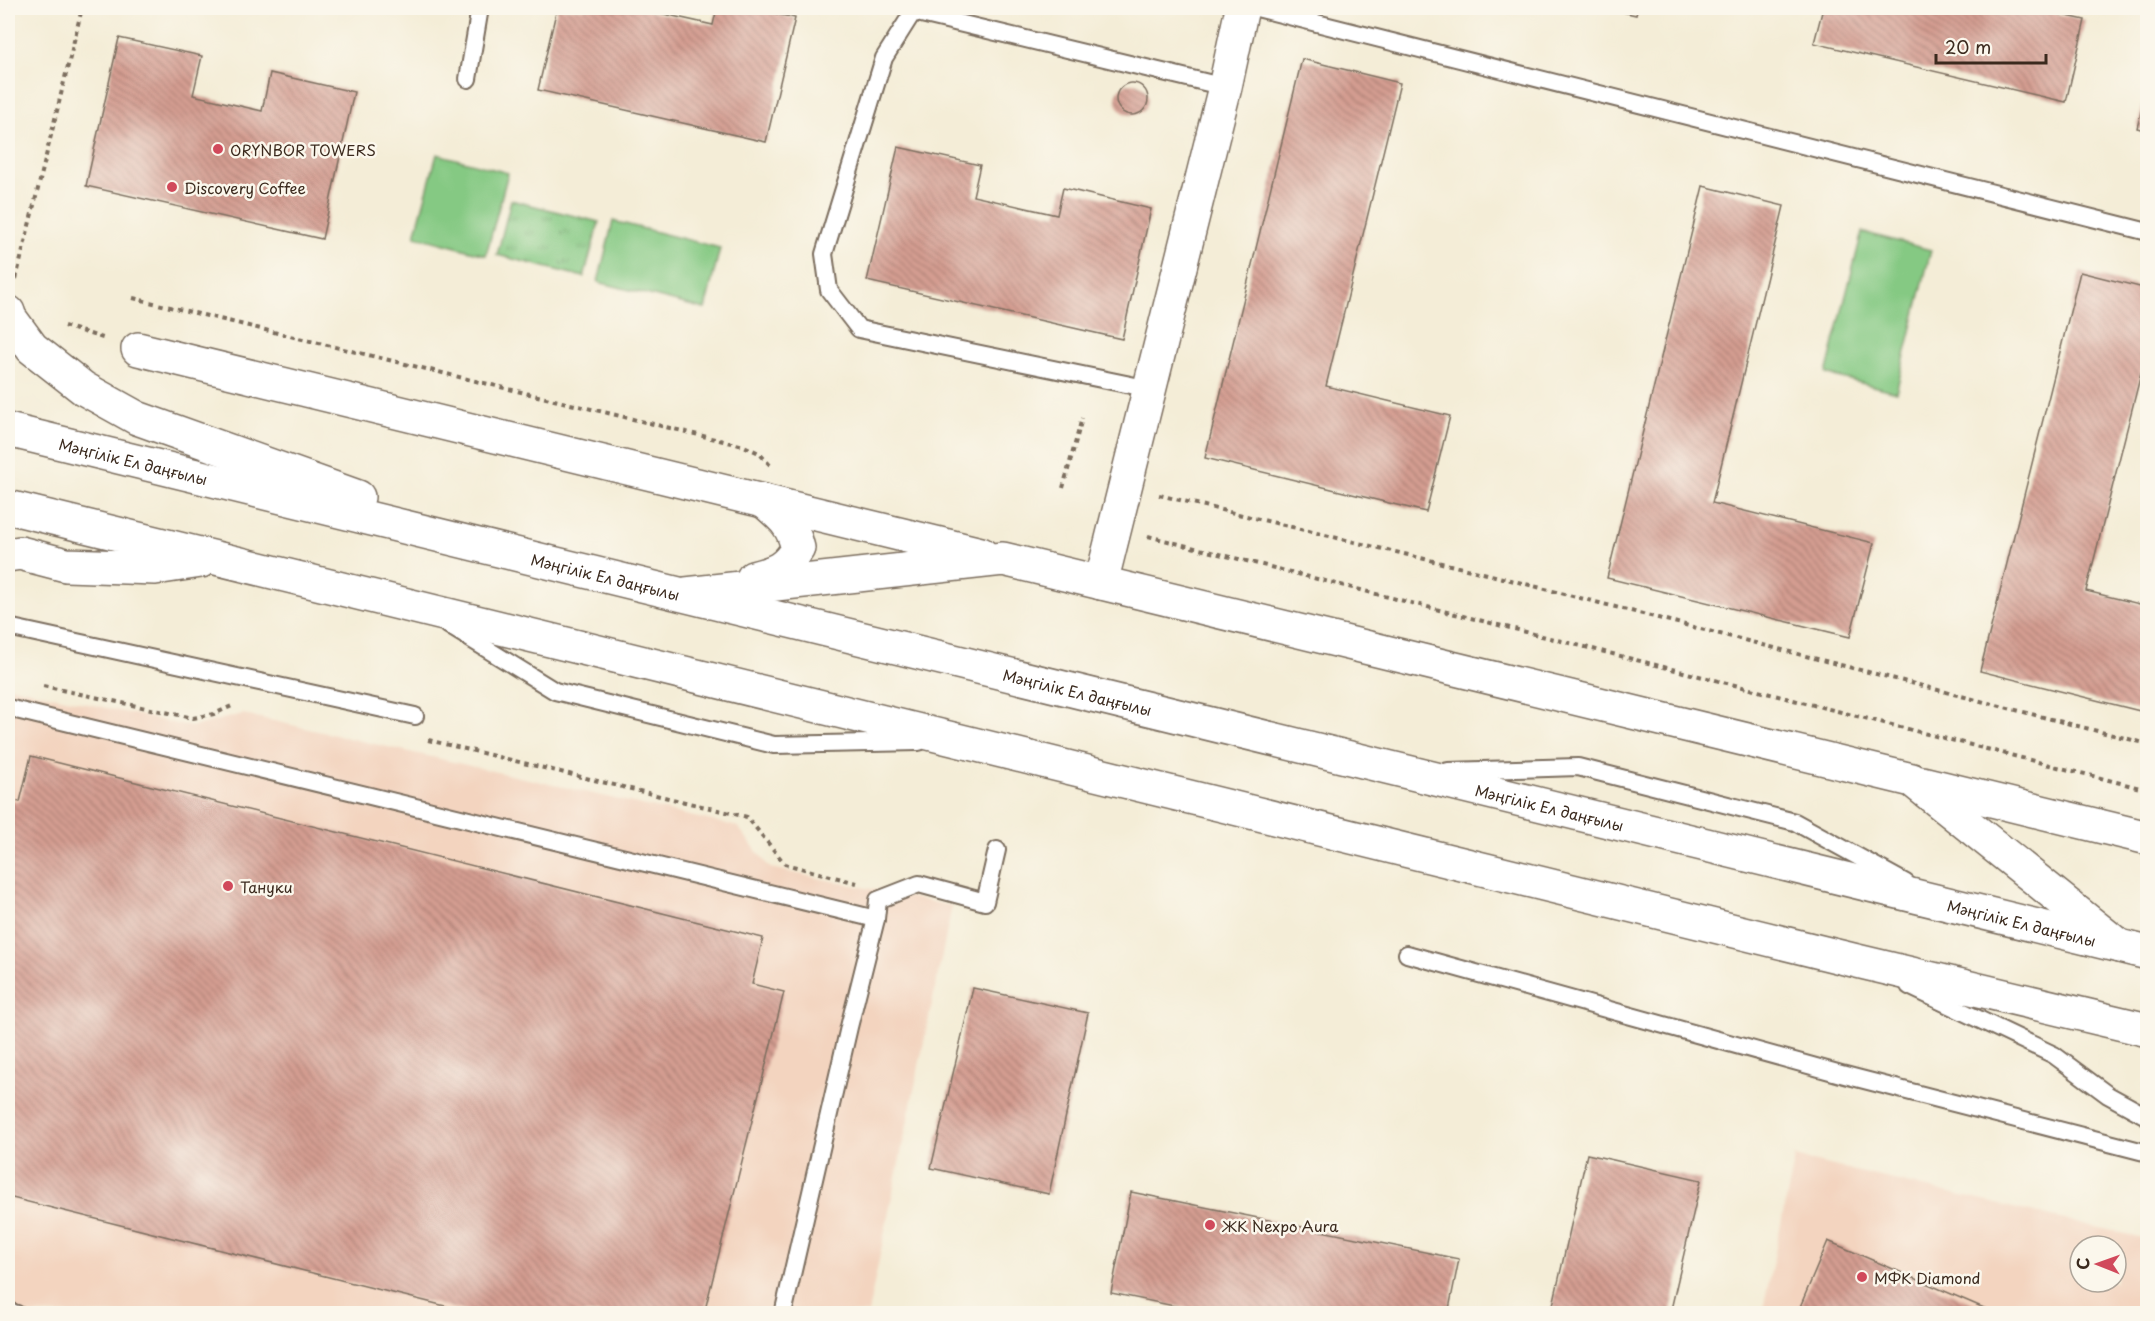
<svg xmlns="http://www.w3.org/2000/svg" width="2155" height="1321" viewBox="0 0 2155 1321" font-family="'Playpen Sans',sans-serif">
<style>
.built{fill:#f3d4bf;fill-rule:evenodd}
.park{fill:url(#park-tufts);stroke:#607a50;stroke-width:1.5}
.garden{fill:#85c983;stroke:#607a50;stroke-width:1.5}
.building{fill:url(#building-back-hatch)}
.lines{fill:none;stroke-linecap:round;stroke-linejoin:round}
.lane-casing{stroke:#7c6e5f;stroke-width:20}
.street-casing{stroke:#7c6e5f;stroke-width:36}
.secondary-casing{stroke:#7c6e5f;stroke-width:36}
.path{stroke:#7c6e5f;stroke-width:4;stroke-dasharray:4.5 4.5;stroke-linecap:butt}
.lane{stroke:#fff;stroke-width:16}
.street{stroke:#fff;stroke-width:33}
.secondary{stroke:#fff;stroke-width:33}
.poi-dot{fill:#d1495b;stroke:#fbf7ec;stroke-width:2}
.labels{text-anchor:middle;dominant-baseline:central;stroke-width:5;stroke-linejoin:round;paint-order:stroke}
.poi-label{font-size:15px;fill:#3b2a1e;stroke:#fbf7ec;text-anchor:start}
.street-label{font-size:15px;fill:#3b2a1e;stroke:#fbf7ec}
</style>
<defs>
<pattern id="park-tufts" width="24" height="20" patternUnits="userSpaceOnUse" patternTransform="scale(1.5)"><rect width="24" height="20" fill="#85c983"/><path d="M3 7l-1-3M5 7V3M7 7l1-3M15 17l-1-3M17 17v-4M19 17l1-3" fill="none" stroke="#6ea36b"/></pattern>
<pattern id="building-back-hatch" width="6" height="6" patternUnits="userSpaceOnUse" patternTransform="scale(1.5)"><rect width="6" height="6" fill="#d49d91"/><path d="M-1 5l2 2M0 0l6 6M5-1l2 2" fill="none" stroke="#ad8076"/></pattern>
</defs>
<rect width="100%" height="100%" fill="#fbf7ec"/>
<filter id="ink" filterUnits="userSpaceOnUse"><feTurbulence type="fractalNoise" baseFrequency=".0167" numOctaves="2"/><feDisplacementMap in="SourceGraphic" scale="12" xChannelSelector="R" yChannelSelector="G"/><feConvolveMatrix kernelMatrix="1 2 1 2 8 2 1 2 1" color-interpolation-filters="sRGB"/></filter>
<filter id="wash" filterUnits="userSpaceOnUse"><feTurbulence type="fractalNoise" baseFrequency=".008" numOctaves="4" result="noise"/><feDisplacementMap in="SourceGraphic" scale="24" xChannelSelector="R" yChannelSelector="G"/><feGaussianBlur stdDeviation="1.35" result="paint"/><feColorMatrix in="noise" values="0 0 0 0 0 0 0 0 0 0 0 0 0 0 0 0 0 1.4 0 .05"/><feComposite in="paint" operator="in"/></filter>
<g filter="url(#wash)">
<rect width="100%" height="100%" fill="#f4edd7"/>
<g class="built">
<path d="M 8,686 L 191,727 L 243,714 L 738,827 L 770,868 L 952,906 L 868,1313 L 8,1314 Z"/>
<path d="M 1795,1157 L 2147,1239 L 2147,1313 L 1762,1314 ZM 2080,1246 L 2116,1246 L 2116,1282 L 2080,1282 Z"/>
</g>
<path class="park" d="M 511,200 L 599,222 L 584,277 L 497,255 Z"/>
<g class="garden">
<path d="M 437,154 L 508,173 L 486,255 L 415,236 Z"/>
<path d="M 613,221 L 720,248 L 705,309 L 598,282 Z"/>
<path d="M 1862,232 L 1931,250 L 1896,392 L 1826,374 Z"/>
</g>
<g id="blocks">
<g class="building">
<path d="M 557,8 L 637,8 L 713,25 L 717,8 L 750,8 L 795,18 L 766,142 L 538,90 Z"/>
<path d="M 1605,8 L 1638,8 L 1636,15 Z"/>
<path d="M 1823,8 L 2032,8 L 2085,20 L 2066,102 L 1814,43 Z"/>
<path d="M 119,38 L 202,56 L 193,95 L 262,111 L 270,73 L 354,92 L 322,239 L 86,186 Z"/>
<path d="M 1302,59 L 1400,83 L 1326,386 L 1450,416 L 1426,512 L 1205,458 Z"/>
<circle cx="1132" cy="99" r="16"/>
<path d="M 2147,89 L 2148,89 L 2148,131 L 2137,128 Z"/>
<path d="M 898,147 L 980,165 L 973,196 L 1057,215 L 1063,188 L 1151,209 L 1122,339 L 867,281 Z"/>
<path d="M 1703,186 L 1784,206 L 1712,503 L 1874,543 L 1850,637 L 1607,578 Z"/>
<path d="M 2080,272 L 2148,289 L 2148,346 L 2086,591 L 2148,606 L 2148,713 L 1980,671 Z"/>
<path d="M 31,756 L 763,938 L 752,984 L 784,992 L 704,1314 L 477,1314 L 8,1197 L 8,799 L 20,802 Z"/>
<path d="M 973,988 L 1088,1013 L 1049,1194 L 931,1168 Z"/>
<path d="M 1587,1154 L 1701,1180 L 1670,1314 L 1551,1314 Z"/>
<path d="M 1131,1192 L 1459,1259 L 1448,1314 L 1213,1314 L 1111,1293 Z"/>
<path d="M 1828,1241 L 1998,1314 L 1797,1314 Z"/>
</g>
</g>
</g>
<g filter="url(#ink)">
<use href="#blocks" fill-opacity="0" stroke="#7c6e5f" stroke-width="1.5"/>
<g class="lines">
<defs>
<g id="lane">
<path d="M 1257,8 L 2148,232"/>
<path d="M 468,79 L 480,8"/>
<path d="M 1150,389 L 859,329 L 829,290 L 824,254 L 884,58 L 913,12 L 1225,87"/>
<path d="M 448,625 L 555,691 L 774,745 L 919,742"/>
<path d="M 8,627 L 415,716"/>
<path d="M 8,708 L 876,919"/>
<path d="M 1448,771 L 1578,767 L 1795,822 L 1906,883"/>
<path d="M 1407,954 L 1841,1074 L 2148,1153"/>
<path d="M 1909,986 L 2054,1055 L 2108,1095 L 2148,1117"/>
<path d="M 8,1311 L 17,1314"/>
<path d="M 783,1314 L 849,1027 L 876,919 L 878,900 L 919,884 L 985,902 L 997,850"/>
</g>
<g id="street">
<path d="M 138,349 L 981,554"/>
<path d="M 753,578 C 776,572 786,569 798,548 C 792,523 782,517 764,501"/>
<path d="M 1101,583 L 1225,87 L 1242,8"/>
<path d="M 686,594 L 1003,559 L 1912,780 L 2119,946"/>
<path d="M 1922,783 L 2148,838"/>
</g>
<g id="secondary">
<path d="M 8,312 L 10,318 L 32,348 L 83,388 L 137,418 L 358,497"/>
<path id="s1" d="M 8,430 L 2148,953"/>
<path d="M 8,507 L 1857,961 L 2148,1030"/>
<path d="M 8,555 L 20,553 L 66,565 L 155,568 L 201,561"/>
</g>
</defs>
<use href="#lane" class="lane-casing"/>
<use href="#street" class="street-casing"/>
<use href="#secondary" class="secondary-casing"/>
<g class="path">
<path d="M 16,279 L 82,8"/>
<path d="M 133,298 L 744,446 L 759,453 L 770,465"/>
<path d="M 64,326 L 106,339"/>
<path d="M 1063,488 L 1082,418"/>
<path d="M 1159,495 L 1483,573 L 2148,744"/>
<path d="M 1148,536 L 2148,790"/>
<path d="M 43,686 L 193,718 L 214,714 L 234,705"/>
<path d="M 428,740 L 747,817 L 785,864 L 857,883"/>
</g>
<use href="#lane" class="lane"/>
<use href="#street" class="street"/>
<use href="#secondary" class="secondary"/>
</g>
</g>
<g class="poi-dot">
<circle cx="218" cy="149" r="6"/>
<circle cx="172" cy="187" r="6"/>
<circle cx="228" cy="886" r="6"/>
<circle cx="1210" cy="1225" r="6"/>
<circle cx="1862" cy="1277" r="6"/>
</g>
<g class="labels">
<g class="poi-label">
<text x="230" y="149">ORYNBOR TOWERS</text>
<text x="184" y="187">Discovery Coffee</text>
<text x="240" y="886">Тануки</text>
<text x="1222" y="1225">ЖК Nexpo Aura</text>
<text x="1874" y="1277">МФК Diamond</text>
</g>
<g class="street-label">
<text stroke="none"><textPath href="#s1" startOffset="129">Мәңгілік Ел даңғылы</textPath></text>
<text stroke="none"><textPath href="#s1" startOffset="615">Мәңгілік Ел даңғылы</textPath></text>
<text stroke="none"><textPath href="#s1" startOffset="1101">Мәңгілік Ел даңғылы</textPath></text>
<text stroke="none"><textPath href="#s1" startOffset="1587">Мәңгілік Ел даңғылы</textPath></text>
<text stroke="none"><textPath href="#s1" startOffset="2073">Мәңгілік Ел даңғылы</textPath></text>
</g>
</g>
<rect width="2155" height="1321" fill="none" stroke="#fbf7ec" stroke-width="30"/>
<g transform="translate(2098 1264) rotate(271)"><circle r="28" fill="#fbf7ec" stroke="#aea59a" stroke-width="1.5"/>
<path d="M0-4.5L10 22L0 15L-10 22Z" fill="#d1495b"/>
<text y="-9" font-size="16" font-weight="bold" text-anchor="middle" fill="#3b2a1e">С</text>
</g>
<path d="M1936 54v9h110v-9" fill="none" stroke="#3b2a1e" stroke-width="3"/>
<text x="1945" y="54" font-size="18" fill="#3b2a1e" stroke="#fbf7ec" stroke-width="4.5" paint-order="stroke">20 m</text>
</svg>
